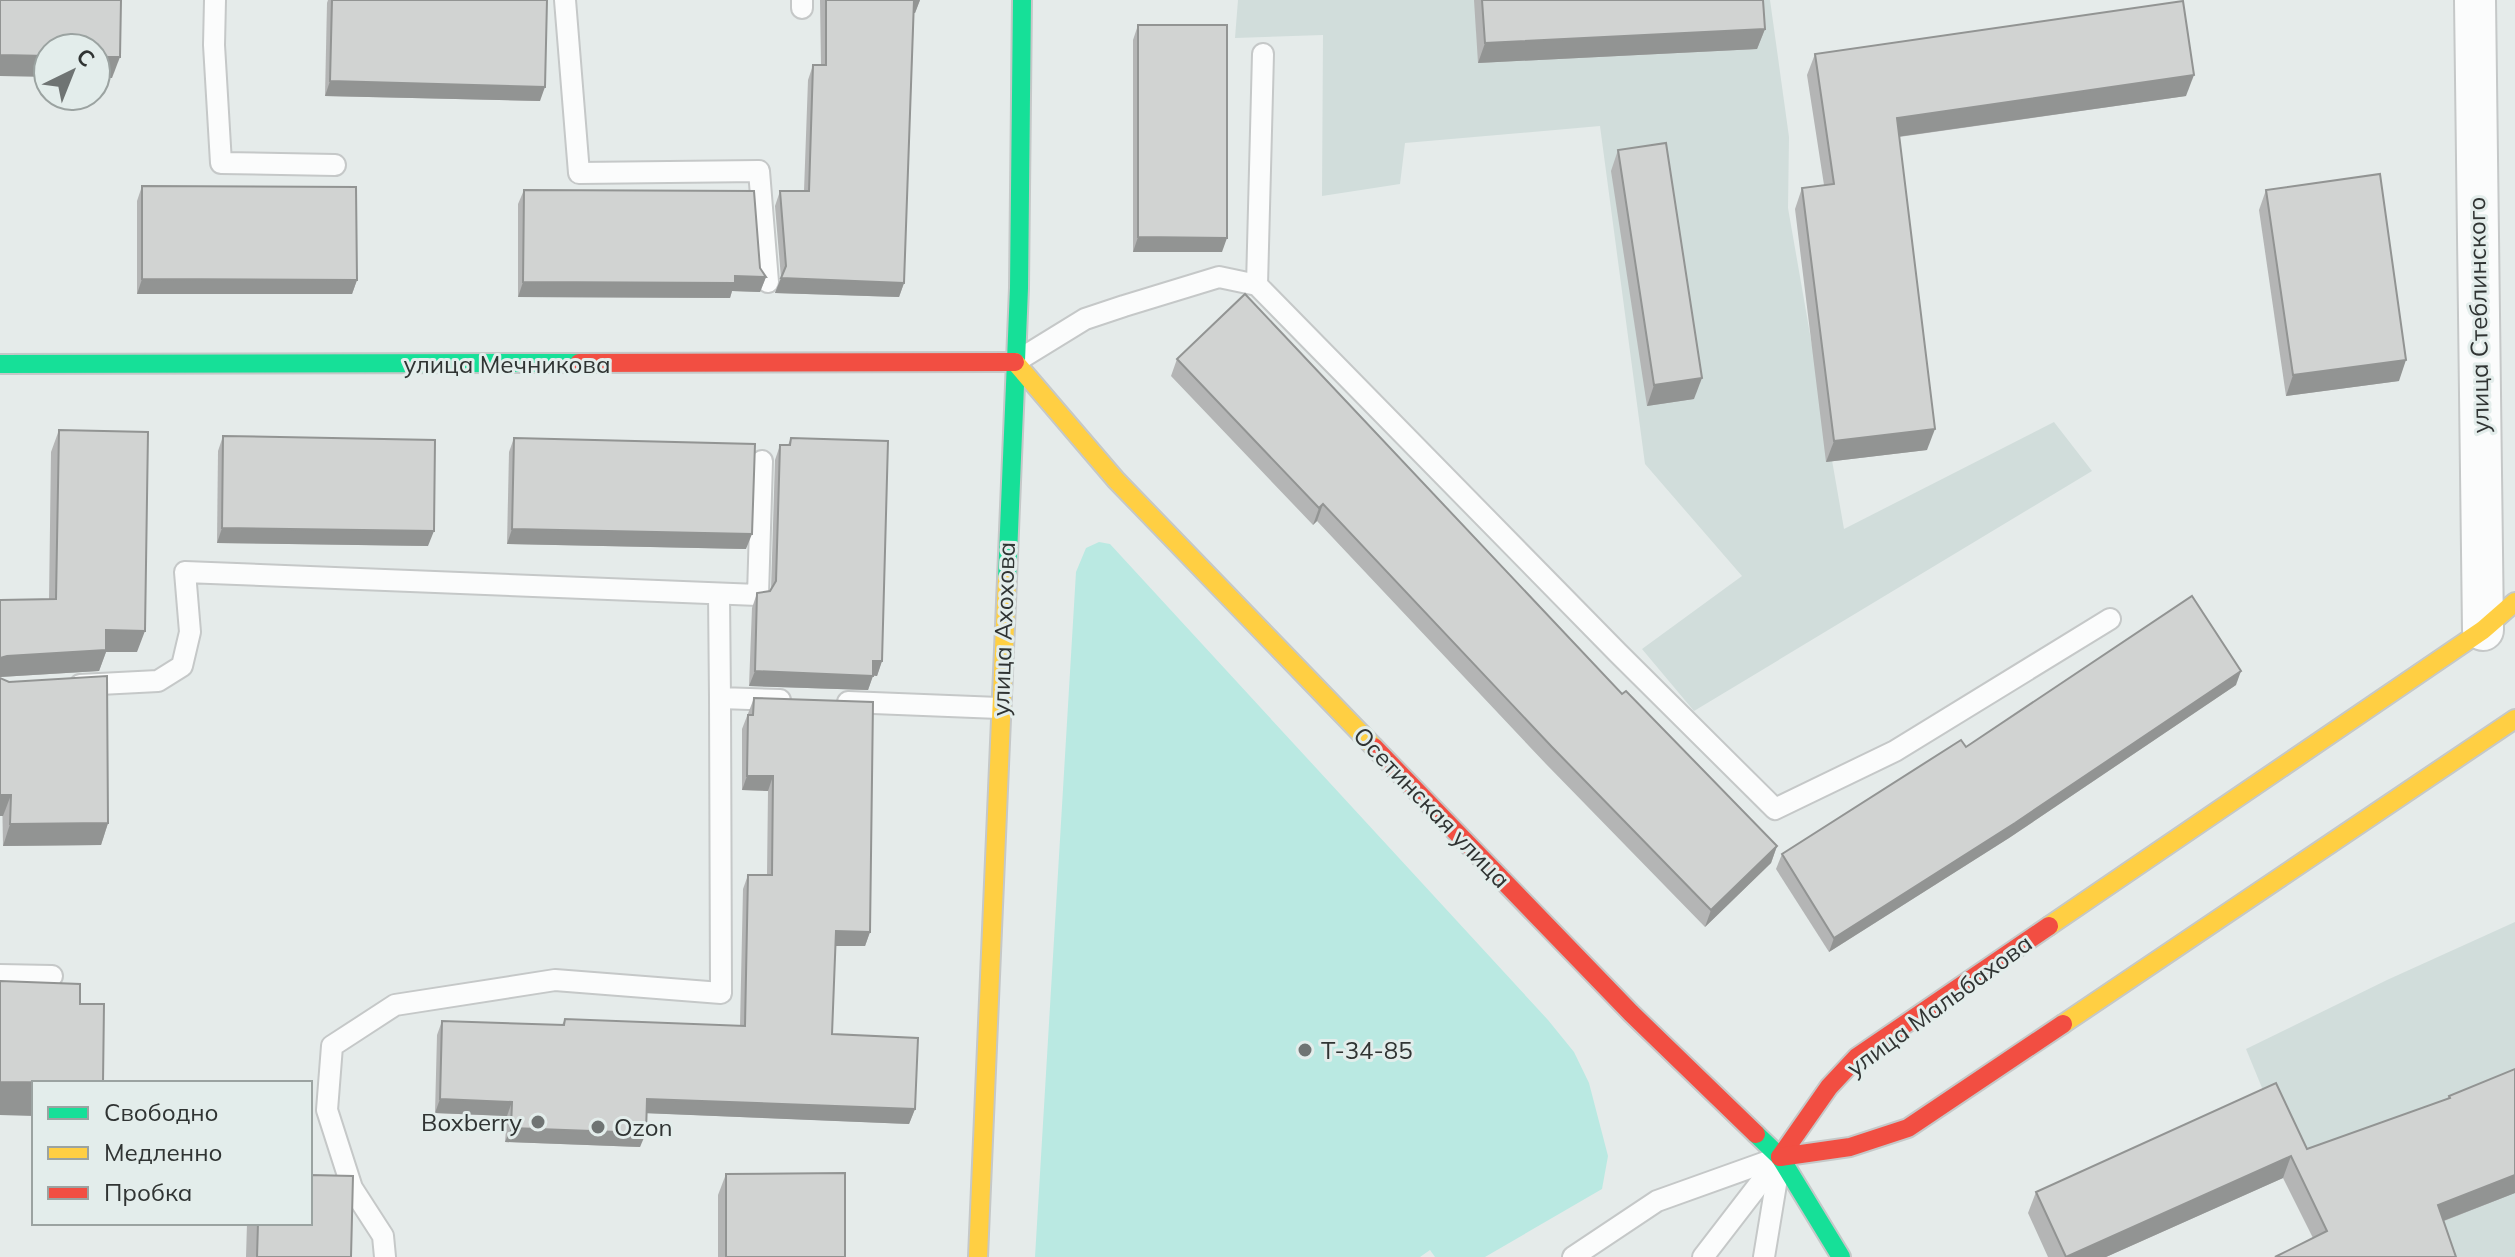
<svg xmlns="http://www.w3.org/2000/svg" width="2515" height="1257" viewBox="0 0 2515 1257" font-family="Mulish,sans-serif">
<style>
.built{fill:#d1dddb}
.green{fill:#bae9e2}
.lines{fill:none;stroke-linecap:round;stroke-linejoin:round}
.lane-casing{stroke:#c5c8c8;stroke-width:24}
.street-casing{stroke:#c5c8c8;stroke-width:44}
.fast-casing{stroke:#c5c8c8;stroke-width:22}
.slow-casing{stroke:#c5c8c8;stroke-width:22}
.jam-casing{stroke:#c5c8c8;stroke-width:22}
.lane{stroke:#fbfcfc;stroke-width:20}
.street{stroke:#fbfcfc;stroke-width:40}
.fast{stroke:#16e098;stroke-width:18}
.slow{stroke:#ffcf43;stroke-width:18}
.jam{stroke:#f24e42;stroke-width:18}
.wall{fill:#b4b5b5}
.shaded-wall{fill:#929493}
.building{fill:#d1d3d2;stroke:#929493;stroke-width:2}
.poi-dot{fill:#6f7473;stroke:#e3edeb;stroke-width:3}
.labels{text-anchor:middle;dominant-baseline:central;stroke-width:6;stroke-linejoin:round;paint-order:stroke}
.street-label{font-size:24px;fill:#303433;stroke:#e3edeb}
.poi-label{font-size:24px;fill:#303433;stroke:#e3edeb;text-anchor:start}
</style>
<rect width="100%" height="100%" fill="#e5ebea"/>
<g class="built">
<path d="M 1238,0 L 1770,0 L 1789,137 L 1788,208 L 1844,529 L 2054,422 L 2092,471 L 1694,711 L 1642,649 L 1742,576 L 1645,464 L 1600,126 L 1405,143 L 1400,184 L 1322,196 L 1323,35 L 1235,38 Z"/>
<path d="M 2515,922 L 2515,1257 L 2373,1257 L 2305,1192 L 2246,1049 L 2387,980 Z"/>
</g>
<path class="green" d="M 1099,542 L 1110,544 L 1548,1020 L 1574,1052 L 1589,1083 L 1608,1156 L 1602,1189 L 1485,1257 L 1435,1257 L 1430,1250 L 1420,1257 L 1035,1257 L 1076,572 L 1086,548 Z"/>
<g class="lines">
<defs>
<g id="lane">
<path d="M 215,0 L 214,45 L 221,163 L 335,165"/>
<path d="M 565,0 L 579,173 L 759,171 L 768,282"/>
<path d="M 802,8 L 802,0"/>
<path d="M 1257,285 L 1263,54"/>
<path d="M 1015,362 L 1085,319 L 1124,306 L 1219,277 L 1257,285 L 1618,653 L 1775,809 L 1895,751 L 2110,619"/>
<path d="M 719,594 L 720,698 L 780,700"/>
<path d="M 80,685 L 158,681 L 182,666 L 190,632 L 185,572 L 758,595 L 762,461"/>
<path d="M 848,702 L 999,708"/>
<path d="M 0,975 L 52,976"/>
<path d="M 385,1257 L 383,1236 L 352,1188 L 327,1110 L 332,1046 L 395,1005 L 555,980 L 721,993 L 720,698"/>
<path d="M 1573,1257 L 1657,1201 L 1780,1157"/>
<path d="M 1703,1257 L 1780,1157"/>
<path d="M 1764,1257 L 1779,1166"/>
</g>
<path id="street" d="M 2475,0 L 2483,630"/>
<g id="fast">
<path d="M 0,364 L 579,363"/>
<path d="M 1007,579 L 1019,288 L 1022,0"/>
<path d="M 1756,1134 L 1780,1157 L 1841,1257"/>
</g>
<g id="slow">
<path d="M 1015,362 L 1116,480 L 1374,747"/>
<path d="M 2049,926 L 2483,630 L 2515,602"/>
<path d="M 2063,1024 L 2515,719"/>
<path d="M 978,1257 L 1007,579"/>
</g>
<g id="jam">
<path d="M 579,363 L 1015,362"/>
<path d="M 1374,747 L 1631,1013 L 1756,1134"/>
<path d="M 1780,1157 L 1829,1087 L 1857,1057 L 2049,926"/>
<path d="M 1780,1157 L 1850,1147 L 1908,1128 L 2063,1024"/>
</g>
</defs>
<use href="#lane" class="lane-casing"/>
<use href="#street" class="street-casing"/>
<use href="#fast" class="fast-casing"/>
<use href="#slow" class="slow-casing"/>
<use href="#jam" class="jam-casing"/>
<use href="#lane" class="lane"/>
<use href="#street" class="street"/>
<use href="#fast" class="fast"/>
<use href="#slow" class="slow"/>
<use href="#jam" class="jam"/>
</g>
<g class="wall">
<path d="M 328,0 L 547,0 L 540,101 L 325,96 L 327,3 Z"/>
<path d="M 820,0 L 920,0 L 915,13 L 914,13 L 904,283 L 899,297 L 775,293 L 781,278 L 775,206 L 780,191 L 804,191 L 808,80 L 813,65 L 821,65 Z"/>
<path d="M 1474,0 L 1763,0 L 1765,29 L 1757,49 L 1478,63 Z"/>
<path d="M 1138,25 L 1222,252 L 1133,252 L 1133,40 Z"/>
<path d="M 1815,54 L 2186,96 L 1899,137 L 1927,450 L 1826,462 L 1795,209 L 1802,188 L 1824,185 L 1807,75 Z"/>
<path d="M 1618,150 L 1694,399 L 1647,406 L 1611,171 Z"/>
<path d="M 142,186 L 357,280 L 352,294 L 137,294 L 137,201 Z"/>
<path d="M 524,190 L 760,268 L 766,277 L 760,292 L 732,291 L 730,298 L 518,297 L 518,204 Z"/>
<path d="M 2266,190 L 2399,381 L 2286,396 L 2259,210 Z"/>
<path d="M 1177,359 L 1622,694 L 1777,846 L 1771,863 L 1705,927 L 1546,764 L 1317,521 L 1313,525 L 1171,376 Z"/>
<path d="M 59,430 L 137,652 L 106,652 L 99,671 L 0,677 L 49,600 L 51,452 Z"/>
<path d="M 223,436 L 428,546 L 217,543 L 218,451 Z"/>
<path d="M 514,438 L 746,549 L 507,544 L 509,452 Z"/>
<path d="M 791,438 L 882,661 L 877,676 L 873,675 L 868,690 L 749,686 L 752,608 L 757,593 L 770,591 L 771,590 L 775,460 L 780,445 L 788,445 Z"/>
<path d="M 0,678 L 108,823 L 101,845 L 3,846 Z"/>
<path d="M 2236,685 L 2009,838 L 1829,952 L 1776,869 L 1782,854 L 1966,747 Z"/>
<path d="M 754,698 L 870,932 L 865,946 L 835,946 L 832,1034 L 915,1109 L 909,1124 L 646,1113 L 640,1147 L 505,1142 L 507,1116 L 435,1113 L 437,1035 L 442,1021 L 562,1025 L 565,1019 L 740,1026 L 743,889 L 748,875 L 767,875 L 768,791 L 742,790 L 742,729 Z"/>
<path d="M 2515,1069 L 2515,1193 L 2444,1221 L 2313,1238 L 2283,1178 L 2106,1257 L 2048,1257 L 2028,1213 L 2036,1192 L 2307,1149 L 2447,1099 L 2449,1096 Z"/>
<path d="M 726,1174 L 845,1257 L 718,1257 L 718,1195 Z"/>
<path d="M 247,1223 L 310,1223 L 351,1257 L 246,1257 Z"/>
</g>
<g class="shaded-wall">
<path d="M 914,0 L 920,0 L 915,13 L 909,13 Z"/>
<path d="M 1765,29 L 1757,49 L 1478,63 L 1485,43 Z"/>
<path d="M 0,55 L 48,56 L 48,77 L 0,76 Z"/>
<path d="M 96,57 L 120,57 L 112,78 L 96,78 Z"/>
<path d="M 2194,75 L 2186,96 L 1889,138 L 1897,118 Z"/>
<path d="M 330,81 L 545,87 L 540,101 L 325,96 Z"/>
<path d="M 1138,237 L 1227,238 L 1222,252 L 1133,252 Z"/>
<path d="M 735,276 L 766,277 L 760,292 L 732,291 L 730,298 L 518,297 L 523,282 Z"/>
<path d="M 781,278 L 904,283 L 899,297 L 775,293 Z"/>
<path d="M 142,279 L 357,280 L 352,294 L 137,294 Z"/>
<path d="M 2406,360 L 2399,381 L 2286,396 L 2293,375 Z"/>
<path d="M 1702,378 L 1694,399 L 1647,406 L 1654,385 Z"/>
<path d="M 1935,429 L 1927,450 L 1826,462 L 1834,441 Z"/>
<path d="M 1323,504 L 1317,521 L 1313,525 L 1319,508 Z"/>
<path d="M 222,528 L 434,531 L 428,546 L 217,543 Z"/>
<path d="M 512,529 L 752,534 L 746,549 L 507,544 Z"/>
<path d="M 106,630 L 145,631 L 137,652 L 106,652 L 99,671 L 0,677 L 0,658 Z"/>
<path d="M 873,661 L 882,661 L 877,676 L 868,675 Z"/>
<path d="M 755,671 L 873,676 L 868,690 L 749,686 Z"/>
<path d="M 2241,671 L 2236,685 L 2009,838 L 1829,952 L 1834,938 Z"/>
<path d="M 747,776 L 773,776 L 768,791 L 742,790 Z"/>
<path d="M 0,795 L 11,795 L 3,816 L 0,816 Z"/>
<path d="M 108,823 L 101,845 L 3,846 L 10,824 Z"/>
<path d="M 1777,846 L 1771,863 L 1705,927 L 1711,910 Z"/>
<path d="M 836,931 L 870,932 L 865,946 L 831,946 Z"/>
<path d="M 0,1082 L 34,1083 L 34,1116 L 0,1115 Z"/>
<path d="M 440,1099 L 512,1102 L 507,1116 L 435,1113 Z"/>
<path d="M 647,1099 L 915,1109 L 909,1124 L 642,1113 Z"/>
<path d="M 511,1128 L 646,1133 L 640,1147 L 505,1142 Z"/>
<path d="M 2291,1156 L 2283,1178 L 2106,1257 L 2066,1257 Z"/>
<path d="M 2515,1175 L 2515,1193 L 2430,1226 L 2438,1205 Z"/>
</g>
<g class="building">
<path d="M 0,0 L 121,0 L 120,57 L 96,57 L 96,48 L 48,48 L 48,56 L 0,55 Z"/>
<path d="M 332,0 L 547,0 L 545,87 L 330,81 Z"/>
<path d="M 826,0 L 914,0 L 904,283 L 781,278 L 786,266 L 780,191 L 809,191 L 813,65 L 826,65 Z"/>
<path d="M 1482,0 L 1763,0 L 1765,29 L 1485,43 Z"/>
<path d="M 2183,1 L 2194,75 L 1897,118 L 1935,429 L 1834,441 L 1802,188 L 1834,184 L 1815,54 Z"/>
<path d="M 1138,25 L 1227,25 L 1227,238 L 1138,237 Z"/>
<path d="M 1666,143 L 1702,378 L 1654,385 L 1618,150 Z"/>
<path d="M 2380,174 L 2406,360 L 2293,375 L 2266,190 Z"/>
<path d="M 142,186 L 356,187 L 357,280 L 142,279 Z"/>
<path d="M 524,190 L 754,191 L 760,268 L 766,277 L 735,276 L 735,283 L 523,282 Z"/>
<path d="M 1245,294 L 1622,694 L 1626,691 L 1777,846 L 1711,910 L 1552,747 L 1323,504 L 1319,508 L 1177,359 Z"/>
<path d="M 59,430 L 148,432 L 145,631 L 106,630 L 106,650 L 7,656 L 0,658 L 0,600 L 56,599 Z"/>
<path d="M 223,436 L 435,440 L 434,531 L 222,528 Z"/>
<path d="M 514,438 L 755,444 L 752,534 L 512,529 Z"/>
<path d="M 791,438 L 888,441 L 882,661 L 873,661 L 873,676 L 755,671 L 757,593 L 770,591 L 776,581 L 780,445 L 790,445 Z"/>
<path d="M 2192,596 L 2241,671 L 2015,823 L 1834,938 L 1782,854 L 1961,740 L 1966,747 Z"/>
<path d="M 107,676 L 108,823 L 10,824 L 11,795 L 0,795 L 0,678 L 9,682 Z"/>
<path d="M 754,698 L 873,702 L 870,932 L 836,931 L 832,1034 L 918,1038 L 915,1109 L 647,1099 L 646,1133 L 511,1128 L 512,1102 L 440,1099 L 442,1021 L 564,1025 L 565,1019 L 745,1026 L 748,875 L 772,875 L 773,776 L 747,776 L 748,715 L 753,715 Z"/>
<path d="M 0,981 L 80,984 L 80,1004 L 104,1004 L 103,1083 L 0,1082 Z"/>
<path d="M 2515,1069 L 2515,1175 L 2438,1205 L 2456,1257 L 2275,1257 L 2327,1231 L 2291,1156 L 2066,1257 L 2036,1192 L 2276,1083 L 2307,1149 L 2450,1098 L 2449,1096 Z"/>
<path d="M 845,1173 L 845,1257 L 726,1257 L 726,1174 Z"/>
<path d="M 310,1175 L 353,1176 L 351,1257 L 257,1257 L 258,1223 L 310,1223 Z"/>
</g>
<g class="poi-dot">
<circle cx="1305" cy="1050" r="8"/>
<circle cx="538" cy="1122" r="8"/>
<circle cx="598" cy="1127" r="8"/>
</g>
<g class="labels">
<g class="street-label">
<text transform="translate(2478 315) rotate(-91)">улица Стеблинского</text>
<text x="507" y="364">улица Мечникова</text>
<text transform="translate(1003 629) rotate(-88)">улица Ахохова</text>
<text transform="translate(1432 807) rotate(46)">Осетинская улица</text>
<text transform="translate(1939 1005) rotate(-36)">улица Мальбахова</text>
</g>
<g class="poi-label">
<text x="1321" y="1050">Т-34-85</text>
<text x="522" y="1122" text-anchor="end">Boxberry</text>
<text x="614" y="1127">Ozon</text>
</g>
</g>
<rect x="32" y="1081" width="280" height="144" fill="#e3edeb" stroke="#9ba3a1" stroke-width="2"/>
<rect x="48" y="1107" width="40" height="12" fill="#16e098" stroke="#9ba3a1" stroke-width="2"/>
<text x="104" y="1121" font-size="24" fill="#303433">Свободно</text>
<rect x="48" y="1147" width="40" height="12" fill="#ffcf43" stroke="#9ba3a1" stroke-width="2"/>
<text x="104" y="1161" font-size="24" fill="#303433">Медленно</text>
<rect x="48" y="1187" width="40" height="12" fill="#f24e42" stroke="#9ba3a1" stroke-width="2"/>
<text x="104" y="1201" font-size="24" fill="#303433">Пробка</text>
<g transform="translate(72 72) rotate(43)"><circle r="38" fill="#e3edeb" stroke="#9ba3a1" stroke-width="2"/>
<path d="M0-6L14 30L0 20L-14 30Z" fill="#6f7473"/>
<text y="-12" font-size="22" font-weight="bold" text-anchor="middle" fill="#303433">С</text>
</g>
</svg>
